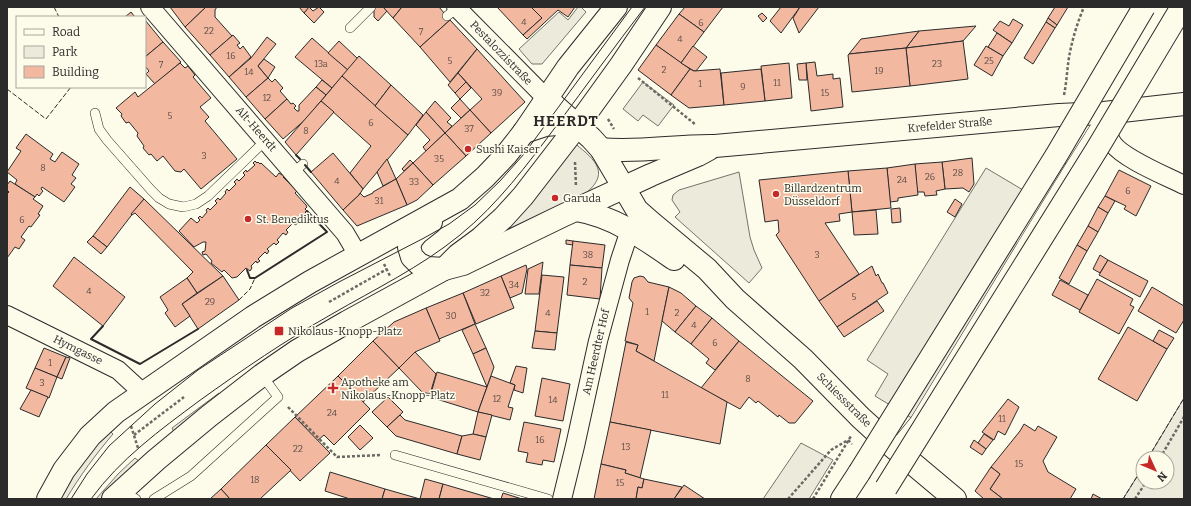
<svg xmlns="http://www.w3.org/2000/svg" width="1191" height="506" viewBox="0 0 1191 506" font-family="Bitter,serif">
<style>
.green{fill:#ecebdb;stroke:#74746e}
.parking{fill:#eceadb;stroke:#74746e}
.building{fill:#f2b8a0;stroke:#2b2b2b}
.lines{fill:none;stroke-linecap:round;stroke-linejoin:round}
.lane-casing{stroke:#2b2b2b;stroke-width:10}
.street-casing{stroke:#2b2b2b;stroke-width:20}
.secondary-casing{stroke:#2b2b2b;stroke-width:24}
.highway-casing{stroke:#2b2b2b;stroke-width:24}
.path{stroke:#6a6964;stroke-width:2.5;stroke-dasharray:3 2;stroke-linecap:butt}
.lane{stroke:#fdfbea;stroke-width:9}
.street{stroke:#fdfbea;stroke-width:18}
.secondary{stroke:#fdfbea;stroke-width:22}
.highway{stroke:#fdfbea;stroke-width:22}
.tram{stroke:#2b2b2b;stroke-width:1}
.highway-bridge-casing{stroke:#2b2b2b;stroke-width:24;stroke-linecap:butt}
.highway-bridge{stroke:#fdfbea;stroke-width:22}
.fence{stroke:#2b2b2b;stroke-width:1;stroke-dasharray:5 2;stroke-linecap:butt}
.wall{stroke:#2b2b2b;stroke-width:2}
.poi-dot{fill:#c62828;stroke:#fdfbea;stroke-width:1.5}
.labels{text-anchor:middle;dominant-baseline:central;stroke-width:3;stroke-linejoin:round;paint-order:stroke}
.number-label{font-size:9px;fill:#5d4e48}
.street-label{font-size:11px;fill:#2b2b2b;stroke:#fdfbea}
.poi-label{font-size:11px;fill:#2b2b2b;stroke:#fdfbea;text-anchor:start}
.district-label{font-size:15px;font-weight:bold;letter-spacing:1px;fill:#2b2b2b;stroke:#fdfbea}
</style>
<rect width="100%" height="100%" fill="#fdfbea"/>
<g class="green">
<path d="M 572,141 C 591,157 613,171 586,193 L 504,233 L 501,229 Z"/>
<path d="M 219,393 L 220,395 L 174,432 L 172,428 Z"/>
<path d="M 1184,398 L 1184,499 L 1123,499 L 1143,467 L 1143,482 L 1167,482 L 1167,458 L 1148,458 Z"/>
<path d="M 109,430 L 113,434 C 95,455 80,476 66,499 L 59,499 L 76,469 Z"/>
<path d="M 801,443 L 833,460 L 809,499 L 763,499 Z"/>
<path d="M 135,458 L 140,462 L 113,486 L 100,499 L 96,499 L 118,474 Z"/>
</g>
<g class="parking">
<path d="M 578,7 L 581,7 L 586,12 L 542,64 L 532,64 L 519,49 L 559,12 L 568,20 Z"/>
<path d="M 643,82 L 674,105 L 658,126 L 643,115 L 638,121 L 623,109 Z"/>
<path d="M 1047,151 L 1069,166 L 915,420 L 875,396 L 888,374 L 867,360 L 986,168 L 1023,190 Z"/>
<path d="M 739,172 L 750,237 L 754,250 L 762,268 L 749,283 L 675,217 L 680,212 L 672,200 L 673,195 L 679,190 Z"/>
</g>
<g class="building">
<path d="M 170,7 L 206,7 L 185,27 Z"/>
<path d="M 206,7 L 217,7 L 215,10 L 215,17 L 232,36 L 210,55 L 185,27 Z"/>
<path d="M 299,7 L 310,7 L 304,13 Z"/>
<path d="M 309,7 L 313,11 L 319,7 L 324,12 L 314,23 L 304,13 Z"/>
<path d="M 376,7 L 383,7 L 387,11 L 378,21 L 374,17 L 374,8 Z"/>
<path d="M 383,7 L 402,7 L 393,18 Z"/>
<path d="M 402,7 L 439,7 L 450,20 L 420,47 L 393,18 Z"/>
<path d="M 497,7 L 531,7 L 542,18 L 523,35 Z"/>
<path d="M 533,7 L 575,7 L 568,17 L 558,10 L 527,39 L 523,35 L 542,18 L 532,8 Z"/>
<path d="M 685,7 L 723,7 L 704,32 L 679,14 Z"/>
<path d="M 781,7 L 800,7 L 781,33 L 770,21 Z"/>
<path d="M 800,7 L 819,7 L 799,33 L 793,18 Z"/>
<path d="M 1055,7 L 1068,7 L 1057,25 L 1048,18 Z"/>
<path d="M 131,12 L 135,17 L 125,17 Z"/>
<path d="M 762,13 L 767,18 L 763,22 L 758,16 Z"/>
<path d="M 679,14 L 704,32 L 681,63 L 656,45 Z"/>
<path d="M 1048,18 L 1057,25 L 1055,28 L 1046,22 Z"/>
<path d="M 1013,19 L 1023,25 L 1012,43 L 993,30 L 1000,21 L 1009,26 Z"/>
<path d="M 145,20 L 163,42 L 145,57 Z"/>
<path d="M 450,20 L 477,49 L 450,82 L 420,47 Z"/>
<path d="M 1046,22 L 1055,28 L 1033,64 L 1024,58 Z"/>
<path d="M 976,26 L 963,41 L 906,48 L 919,31 Z"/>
<path d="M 919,31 L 906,48 L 849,54 L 861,39 Z"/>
<path d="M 997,33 L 1012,43 L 1003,56 L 988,47 Z"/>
<path d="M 233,35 L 240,43 L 237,45 L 240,49 L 243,46 L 251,57 L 229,77 L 210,55 Z"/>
<path d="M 267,37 L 276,44 L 258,66 L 268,78 L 246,97 L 229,77 L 251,58 Z"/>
<path d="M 312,38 L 348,70 L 332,88 L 295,57 Z"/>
<path d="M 339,41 L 358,59 L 348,70 L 328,53 Z"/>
<path d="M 963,41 L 968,79 L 910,86 L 906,48 Z"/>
<path d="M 163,42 L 181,62 L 155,84 L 146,74 L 149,71 L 145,66 L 145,57 Z"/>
<path d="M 656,45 L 690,69 L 671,95 L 638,70 Z"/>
<path d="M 693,46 L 707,57 L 696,71 L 694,71 L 681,63 Z"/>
<path d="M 986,46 L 1003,56 L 992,76 L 974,65 Z"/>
<path d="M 906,48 L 910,86 L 852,92 L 848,55 L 849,54 Z"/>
<path d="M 477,49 L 525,102 L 491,133 L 470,110 L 482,99 L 458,73 Z"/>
<path d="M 359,56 L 391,85 L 375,106 L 342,76 Z"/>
<path d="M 264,59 L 275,67 L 268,78 L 258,66 Z"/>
<path d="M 815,62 L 817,76 L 833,74 L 833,79 L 840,78 L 843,107 L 811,111 L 806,63 Z"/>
<path d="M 180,63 L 185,68 L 188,66 L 195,75 L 193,77 L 211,98 L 200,107 L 209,117 L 205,121 L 237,159 L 201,189 L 184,169 L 181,172 L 175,171 L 163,156 L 157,161 L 151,154 L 149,155 L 143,148 L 144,146 L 137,136 L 138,133 L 129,122 L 126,123 L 121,116 L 122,114 L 116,108 L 135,92 L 138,97 Z"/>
<path d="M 789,63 L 792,98 L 765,101 L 761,66 Z"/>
<path d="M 806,63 L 807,80 L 799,80 L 797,64 Z"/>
<path d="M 690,69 L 694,71 L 720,69 L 724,105 L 689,108 L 671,95 Z"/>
<path d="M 761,69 L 765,101 L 724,105 L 721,73 Z"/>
<path d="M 458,73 L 466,82 L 455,93 L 448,85 Z"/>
<path d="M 342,76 L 408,135 L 363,189 L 350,173 L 371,146 L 321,101 Z"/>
<path d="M 268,78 L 272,82 L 275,79 L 283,88 L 280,91 L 287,99 L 265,119 L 246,97 Z"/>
<path d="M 322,80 L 332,88 L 326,95 L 316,87 Z"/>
<path d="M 466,82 L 471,88 L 460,99 L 455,93 Z"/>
<path d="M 391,85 L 423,115 L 408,135 L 375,106 Z"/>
<path d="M 316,87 L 326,95 L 305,120 L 283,139 L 265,119 L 287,99 L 291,104 L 293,103 L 296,106 L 294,108 L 297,111 L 299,111 L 299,105 Z"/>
<path d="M 460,99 L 470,110 L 461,118 L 451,108 Z"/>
<path d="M 321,101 L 334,112 L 296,155 L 285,142 Z"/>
<path d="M 435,101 L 451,118 L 447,122 L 452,126 L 445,133 L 426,112 Z"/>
<path d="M 470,110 L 491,133 L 466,156 L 445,133 Z"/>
<path d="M 426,112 L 445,133 L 426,151 L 423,147 L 430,140 L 416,125 Z"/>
<path d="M 445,133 L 466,156 L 433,185 L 413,163 Z"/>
<path d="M 26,134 L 53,154 L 50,159 L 55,162 L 62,152 L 79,164 L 72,175 L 76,178 L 71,184 L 75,187 L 64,202 L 42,187 L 41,189 L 43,191 L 39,196 L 37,194 L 35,197 L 15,184 L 17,180 L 7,172 L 21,151 L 16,148 Z"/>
<path d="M 333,153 L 363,189 L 359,195 L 343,210 L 311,172 Z"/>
<path d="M 972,158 L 974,184 L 969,192 L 963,188 L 945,189 L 942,162 Z"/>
<path d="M 387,159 L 396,179 L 383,186 L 377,172 Z"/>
<path d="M 410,160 L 413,163 L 404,171 L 402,169 Z"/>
<path d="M 255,161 L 257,163 L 258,162 L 260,164 L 261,163 L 276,177 L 279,173 L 282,175 L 283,174 L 284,176 L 283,177 L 292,186 L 293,185 L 295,186 L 294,188 L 297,191 L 295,193 L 306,205 L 307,207 L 305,209 L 307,211 L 305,212 L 307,214 L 305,216 L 303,214 L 296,221 L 298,223 L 295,225 L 293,223 L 286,230 L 288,232 L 286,235 L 283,233 L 277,240 L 279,242 L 276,245 L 274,243 L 267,249 L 269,251 L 267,254 L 265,252 L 258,259 L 260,261 L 257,263 L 256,261 L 251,266 L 252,268 L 250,271 L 246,268 L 237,277 L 232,278 L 224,270 L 222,272 L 211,263 L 212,261 L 206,254 L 203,255 L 202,252 L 205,251 L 206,242 L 203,242 L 194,247 L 179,231 L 191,218 L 197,223 L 200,220 L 198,218 L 200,216 L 202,218 L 207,212 L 206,210 L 208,208 L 210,210 L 217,203 L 215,201 L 218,198 L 220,200 L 226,193 L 225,192 L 227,189 L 229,191 L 236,184 L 234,182 L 237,179 L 239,181 L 245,175 L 243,173 L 246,170 L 247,172 L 255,165 L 253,163 Z"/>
<path d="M 942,162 L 945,189 L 936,191 L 937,195 L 925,196 L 924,192 L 917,192 L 915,164 Z"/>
<path d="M 413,163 L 433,185 L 417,200 L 407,205 L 396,179 Z"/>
<path d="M 915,164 L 918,195 L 898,198 L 898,201 L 890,202 L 887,168 Z"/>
<path d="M 887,168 L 891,208 L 852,212 L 848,171 Z"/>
<path d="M 1119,170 L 1151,186 L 1136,216 L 1124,209 L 1126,206 L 1105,196 Z"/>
<path d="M 848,171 L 852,212 L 839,214 L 840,221 L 825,223 L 859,274 L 819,301 L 776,235 L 779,232 L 778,220 L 765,222 L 759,180 Z"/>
<path d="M 396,179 L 407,205 L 357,226 L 343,210 L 359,195 L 360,193 L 364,197 L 373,193 L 373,192 Z"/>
<path d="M 10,181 L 35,197 L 33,199 L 43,206 L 38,214 L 40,215 L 31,227 L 29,226 L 21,237 L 25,240 L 19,249 L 15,247 L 7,258 L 7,194 L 9,192 L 7,190 L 7,185 Z"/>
<path d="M 130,187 L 144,199 L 107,247 L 93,236 Z"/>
<path d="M 1105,196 L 1115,201 L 1108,213 L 1098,207 Z"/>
<path d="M 144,199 L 223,276 L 197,293 L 187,278 L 193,272 L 135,213 L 132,215 L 131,214 Z"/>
<path d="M 955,199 L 962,204 L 955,217 L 947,212 Z"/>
<path d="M 1098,207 L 1108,213 L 1098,232 L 1088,226 Z"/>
<path d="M 900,208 L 901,222 L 892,223 L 891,209 Z"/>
<path d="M 876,210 L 878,234 L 854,235 L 852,212 Z"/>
<path d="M 1088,226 L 1098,232 L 1087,251 L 1077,245 Z"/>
<path d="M 93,236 L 107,247 L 101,254 L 87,242 Z"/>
<path d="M 566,240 L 573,241 L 573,245 L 566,244 Z"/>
<path d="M 573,241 L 605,245 L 602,268 L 570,265 Z"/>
<path d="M 1077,245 L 1087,251 L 1069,284 L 1059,278 Z"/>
<path d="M 1100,255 L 1108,260 L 1100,273 L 1093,269 Z"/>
<path d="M 74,257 L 125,297 L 103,326 L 53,286 Z"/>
<path d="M 1108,260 L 1148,281 L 1140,297 L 1099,275 Z"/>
<path d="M 543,262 L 539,294 L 525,294 L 528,269 Z"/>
<path d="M 526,265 L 527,269 L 522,293 L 510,298 L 501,276 Z"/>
<path d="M 570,265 L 602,268 L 600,299 L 567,295 Z"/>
<path d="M 872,266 L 876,276 L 878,274 L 882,283 L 883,283 L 888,293 L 837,327 L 819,301 Z"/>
<path d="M 542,275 L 564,277 L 557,333 L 535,331 Z"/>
<path d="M 223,276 L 239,300 L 198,329 L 182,304 Z"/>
<path d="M 501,276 L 514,308 L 476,324 L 463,293 Z"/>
<path d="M 640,276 L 644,277 L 648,282 L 669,287 L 654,361 L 636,351 L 638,345 L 625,341 L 633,303 L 629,298 L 632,282 L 634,278 Z"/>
<path d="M 187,278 L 197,293 L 182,304 L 190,316 L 175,327 L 165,313 L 168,310 L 160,297 Z"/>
<path d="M 1097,279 L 1133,299 L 1130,305 L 1134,307 L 1119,334 L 1079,312 Z"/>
<path d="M 1060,280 L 1088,295 L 1080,310 L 1052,295 Z"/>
<path d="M 669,287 L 681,293 L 696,306 L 675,332 L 662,321 Z"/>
<path d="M 1152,287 L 1184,306 L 1184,320 L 1176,333 L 1138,311 Z"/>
<path d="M 463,293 L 475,324 L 439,339 L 426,308 Z"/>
<path d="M 877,301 L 884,311 L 844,337 L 837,327 Z"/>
<path d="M 696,306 L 712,318 L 691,344 L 675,332 Z"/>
<path d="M 426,308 L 440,341 L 415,352 L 399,368 L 373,341 L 394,322 Z"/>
<path d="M 712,318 L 739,341 L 715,370 L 706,363 L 709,359 L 691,344 Z"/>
<path d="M 475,324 L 486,348 L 473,354 L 462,330 Z"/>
<path d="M 1128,327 L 1167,349 L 1137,401 L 1098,379 Z"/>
<path d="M 1159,330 L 1174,338 L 1167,349 L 1153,341 Z"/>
<path d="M 535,331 L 557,333 L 555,350 L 532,348 Z"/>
<path d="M 373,341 L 399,368 L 363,402 L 338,376 Z"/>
<path d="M 739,341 L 813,401 L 795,423 L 789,423 L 779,415 L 778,417 L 758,401 L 756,403 L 749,397 L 740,409 L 701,388 Z"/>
<path d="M 626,342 L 638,345 L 636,351 L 727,402 L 720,444 L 610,422 Z"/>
<path d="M 44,348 L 66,357 L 57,377 L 35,368 Z"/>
<path d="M 486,348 L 494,367 L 487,387 L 473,354 Z"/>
<path d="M 415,352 L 436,374 L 430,394 L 422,392 L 399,368 Z"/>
<path d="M 66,357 L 70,358 L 62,379 L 57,377 Z"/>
<path d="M 516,366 L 527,368 L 523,393 L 514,390 L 515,385 L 510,383 Z"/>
<path d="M 35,368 L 57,377 L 49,398 L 26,388 Z"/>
<path d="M 437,372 L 487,387 L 478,412 L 430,397 Z"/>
<path d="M 338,376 L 370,409 L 334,445 L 324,435 L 317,441 L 295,417 Z"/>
<path d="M 491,376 L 515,385 L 508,407 L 513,408 L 510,420 L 478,412 Z"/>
<path d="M 542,378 L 570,384 L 563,421 L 535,416 Z"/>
<path d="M 31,390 L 48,397 L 39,417 L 20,409 Z"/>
<path d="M 388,397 L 403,412 L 387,427 L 372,412 Z"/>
<path d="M 1008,399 L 1019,407 L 1005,435 L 998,431 L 994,440 L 982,432 Z"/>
<path d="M 478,412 L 492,415 L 486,437 L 473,434 Z"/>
<path d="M 400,415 L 405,420 L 462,436 L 457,454 L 396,436 L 387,427 Z"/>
<path d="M 295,417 L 330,453 L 300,481 L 266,445 Z"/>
<path d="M 524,422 L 561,429 L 554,462 L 543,460 L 542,465 L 526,462 L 528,453 L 518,451 Z"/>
<path d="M 610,422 L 651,430 L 640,478 L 625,473 L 626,470 L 601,464 Z"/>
<path d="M 1024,424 L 1035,431 L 1038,426 L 1057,437 L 1043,461 L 1048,472 L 1076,489 L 1070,499 L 1003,499 L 990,489 L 1000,474 L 991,467 L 1020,431 Z"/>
<path d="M 360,425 L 373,438 L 360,450 L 348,437 Z"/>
<path d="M 473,434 L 486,437 L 480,460 L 457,454 L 462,436 Z"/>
<path d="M 984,434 L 993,440 L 986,449 L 978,443 Z"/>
<path d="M 974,440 L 986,449 L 982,455 L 970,447 Z"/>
<path d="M 266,445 L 291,470 L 260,499 L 230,499 L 221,489 Z"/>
<path d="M 601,464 L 626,470 L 625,473 L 644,479 L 642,488 L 638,487 L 636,499 L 594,499 Z"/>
<path d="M 991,467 L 1000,474 L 990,489 L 1003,499 L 984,499 L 975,491 Z"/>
<path d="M 330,472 L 385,489 L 382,499 L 350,499 L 325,491 Z"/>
<path d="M 425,479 L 443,484 L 439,499 L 420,499 Z"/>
<path d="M 644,479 L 682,487 L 674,499 L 636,499 L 638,487 L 642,488 Z"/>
<path d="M 443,484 L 494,499 L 439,499 Z"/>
<path d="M 684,485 L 705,499 L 674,499 Z"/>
<path d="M 221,489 L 230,499 L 210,499 Z"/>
<path d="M 385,489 L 420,499 L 421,499 L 382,499 Z"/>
<path d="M 503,493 L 522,499 L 501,499 Z"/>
<path d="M 1093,494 L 1102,499 L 1091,499 Z"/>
</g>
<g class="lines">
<defs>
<g id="lane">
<path d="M 447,16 L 457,8"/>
<path d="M 350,28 L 371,7"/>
<path d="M 95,113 L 99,129 L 107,140 L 151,190 L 159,198 L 169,204 L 183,207 L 196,204 L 208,196 L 266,140"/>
<path d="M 294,172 L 303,164"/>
<path d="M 893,447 L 915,420 L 1070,166 L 1103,114"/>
<path d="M 395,455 L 548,499"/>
<path d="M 123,491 L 136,499"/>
<path d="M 154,499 L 191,476 L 278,397 L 262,375"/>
</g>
<g id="street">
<path d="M 150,7 L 345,233 L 358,255"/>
<path d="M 456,7 L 546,98"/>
<path d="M 1105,121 C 1107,129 1108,137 1113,144 C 1124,159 1166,176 1184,185"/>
<path d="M 7,315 L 118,370 L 143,393"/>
<path d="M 562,499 L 575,446 L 598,341 L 620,260 L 630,230 L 640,224 L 642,224"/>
</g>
<g id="secondary">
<path d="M 546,98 L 591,138 L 601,149 L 637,210 L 653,224 L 707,269 L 735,299 L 803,359 L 861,418 L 893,447 L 955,499"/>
<path d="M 524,132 L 545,125 L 557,124 L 577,126"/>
<path d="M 601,149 C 639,153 677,145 715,146 L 1059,115 L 1104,113 L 1184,104"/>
<path d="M 576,210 C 613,216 644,238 674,259"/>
<path d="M 431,222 L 417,233 L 412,239 L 409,247 L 412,257 L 419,264 L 428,268 L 444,269 L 463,264 L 562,216 L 651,175 L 698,155 L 709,149"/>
<path d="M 48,499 L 64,470 L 90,436 L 116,412 L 253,317 L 310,282 L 460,199 L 485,177 L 506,155 L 524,132 L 568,67 L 616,7"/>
<path d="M 113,499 L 156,460 L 209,416 L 262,375 L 297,351 L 347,322 L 444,269 L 458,255 L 481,238 L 503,218 L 523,196 L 577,126 L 621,65 L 660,7"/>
</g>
<path id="highway" d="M 842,499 L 859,473"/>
</defs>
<use href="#lane" class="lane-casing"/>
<use href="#street" class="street-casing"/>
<use href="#secondary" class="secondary-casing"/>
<use href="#highway" class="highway-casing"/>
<g class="path">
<path d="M 638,78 L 696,125"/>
<path d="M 1064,95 C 1067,81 1067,66 1070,52 C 1073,37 1078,21 1084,7"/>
<path d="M 608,119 L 614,129"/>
<path d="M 575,162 L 576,187"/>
<path d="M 384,264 L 390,276"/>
<path d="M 329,302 L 387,269"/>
<path d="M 288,407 L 337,457 L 381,455"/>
<path d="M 131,426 L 138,448"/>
<path d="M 134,435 L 184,397"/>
<path d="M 1160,458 L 1184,417"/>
<path d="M 788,499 L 831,450 L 848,440 L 852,444"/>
<path d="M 813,499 L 851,436"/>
<path d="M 1135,499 L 1146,482"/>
</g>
<use href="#lane" class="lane"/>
<use href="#street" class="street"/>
<use href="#secondary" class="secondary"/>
<use href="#highway" class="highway"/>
<g class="tram">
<path d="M 71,499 L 87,474 L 109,446 L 155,404 L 198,370 L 292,308 L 339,282 L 424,238 L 449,224 L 475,205 L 500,181 L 524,154 L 632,7"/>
<path d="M 91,499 C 120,459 160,430 199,401 C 242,370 286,340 332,314 C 375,289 421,267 460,235 C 498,204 527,165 557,125 C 586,86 615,46 645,7"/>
</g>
<defs>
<g id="highway-bridge">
<path d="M 859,473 L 1056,156 L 1144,7"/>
<path d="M 886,488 L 1097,149 L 1182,7"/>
</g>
</defs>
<use href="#highway-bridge" class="highway-bridge-casing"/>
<use href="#highway-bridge" class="highway-bridge"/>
<g class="fence">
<path d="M 54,7 L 59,17"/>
<path d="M 7,89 L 46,119 L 71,87"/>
<path d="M 239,300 L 250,289 L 255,278"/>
<path d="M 1148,458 L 1184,398"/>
<path d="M 1123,499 L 1143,467"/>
</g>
<g class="wall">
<path d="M 296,155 L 300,159"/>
<path d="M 305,165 L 311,172"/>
<path d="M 247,270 L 250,278 L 255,278 L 327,232 L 307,211"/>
<path d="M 103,326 L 91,339 L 140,364 L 198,329"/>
</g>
</g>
<g class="poi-dot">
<circle cx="468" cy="149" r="4"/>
<circle cx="776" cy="194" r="4"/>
<circle cx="555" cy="198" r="4"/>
<circle cx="248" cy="219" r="4"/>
<rect x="274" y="326" width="10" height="10" rx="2"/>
<path d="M331 382h4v4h4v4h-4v4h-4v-4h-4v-4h4z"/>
</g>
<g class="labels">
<g class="number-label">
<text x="524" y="22">4</text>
<text x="701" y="23">6</text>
<text x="209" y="31">22</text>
<text x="421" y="32">7</text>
<text x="680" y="39">4</text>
<text x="231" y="56">16</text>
<text x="450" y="61">5</text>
<text x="989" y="61">25</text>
<text x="321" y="64">13a</text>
<text x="937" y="64">23</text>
<text x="161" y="65">7</text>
<text x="664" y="70">2</text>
<text x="879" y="71">19</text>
<text x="249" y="72">14</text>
<text x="777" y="83">11</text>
<text x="700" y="84">1</text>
<text x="743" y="87">9</text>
<text x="497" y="93">39</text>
<text x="825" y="93">15</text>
<text x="267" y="98">12</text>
<text x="170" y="116">5</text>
<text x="371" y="123">6</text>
<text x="469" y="129">37</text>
<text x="306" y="131">8</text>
<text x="204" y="156">3</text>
<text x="439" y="159">35</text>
<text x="43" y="168">8</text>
<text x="958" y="173">28</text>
<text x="930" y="177">26</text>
<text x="902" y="180">24</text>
<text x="337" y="181">4</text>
<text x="414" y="182">33</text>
<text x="1128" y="191">6</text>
<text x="379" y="201">31</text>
<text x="22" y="220">6</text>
<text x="588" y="255">38</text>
<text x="817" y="255">3</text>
<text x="585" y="282">2</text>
<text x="514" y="285">34</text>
<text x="89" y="291">4</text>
<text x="485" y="293">32</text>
<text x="854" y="297">5</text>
<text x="210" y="302">29</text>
<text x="647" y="312">1</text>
<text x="548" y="313">4</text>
<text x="677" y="313">2</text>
<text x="451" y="316">30</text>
<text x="694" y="325">4</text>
<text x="715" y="343">6</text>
<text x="50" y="363">1</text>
<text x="748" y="379">8</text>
<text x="42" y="383">3</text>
<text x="665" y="395">11</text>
<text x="497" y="399">12</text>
<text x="553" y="400">14</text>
<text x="332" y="413">24</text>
<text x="1002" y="419">11</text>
<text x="540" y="440">16</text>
<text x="626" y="447">13</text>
<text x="298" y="449">22</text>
<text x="1019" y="464">15</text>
<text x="255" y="480">18</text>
<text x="620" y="483">15</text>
</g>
<g class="street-label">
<text transform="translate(501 53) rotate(46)">Pestalozzistraße</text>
<text transform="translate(950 125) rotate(-5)">Krefelder Straße</text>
<text transform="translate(256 129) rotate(49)">Alt-Heerdt</text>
<text transform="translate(78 350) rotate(26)">Hymgasse</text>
<text transform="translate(596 352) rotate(-77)">Am Heerdter Hof</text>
<text transform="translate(844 400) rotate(45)">Schiessstraße</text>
</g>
<g class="poi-label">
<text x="476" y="149">Sushi Kaiser</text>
<text x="784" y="188">Billardzentrum<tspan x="784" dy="13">Düsseldorf</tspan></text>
<text x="563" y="198">Garuda</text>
<text x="256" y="219">St. Benediktus</text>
<text x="288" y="331">Nikolaus-Knopp-Platz</text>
<text x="341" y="382">Apotheke am<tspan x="341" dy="13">Nikolaus-Knopp-Platz</tspan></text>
</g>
<g class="district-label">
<text x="566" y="121">HEERDT</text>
</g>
</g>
<rect width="1191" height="506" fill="none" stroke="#2b2b2b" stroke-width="16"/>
<rect x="16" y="16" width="130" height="72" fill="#fdfbea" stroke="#a9a89e"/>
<rect x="24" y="29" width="20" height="6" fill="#fdfbea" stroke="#a9a89e"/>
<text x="52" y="36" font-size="12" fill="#2b2b2b">Road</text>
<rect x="24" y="46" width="20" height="12" fill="#ecebdb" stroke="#a9a89e"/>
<text x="52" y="56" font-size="12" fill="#2b2b2b">Park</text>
<rect x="24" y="66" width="20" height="12" fill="#f2b8a0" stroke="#a9a89e"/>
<text x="52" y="76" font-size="12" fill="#2b2b2b">Building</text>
<g transform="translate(1155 470) rotate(134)"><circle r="19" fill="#fdfbea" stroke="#a9a89e"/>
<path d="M0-3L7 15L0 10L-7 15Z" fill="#c62828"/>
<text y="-6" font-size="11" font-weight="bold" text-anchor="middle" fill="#2b2b2b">N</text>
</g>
</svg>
